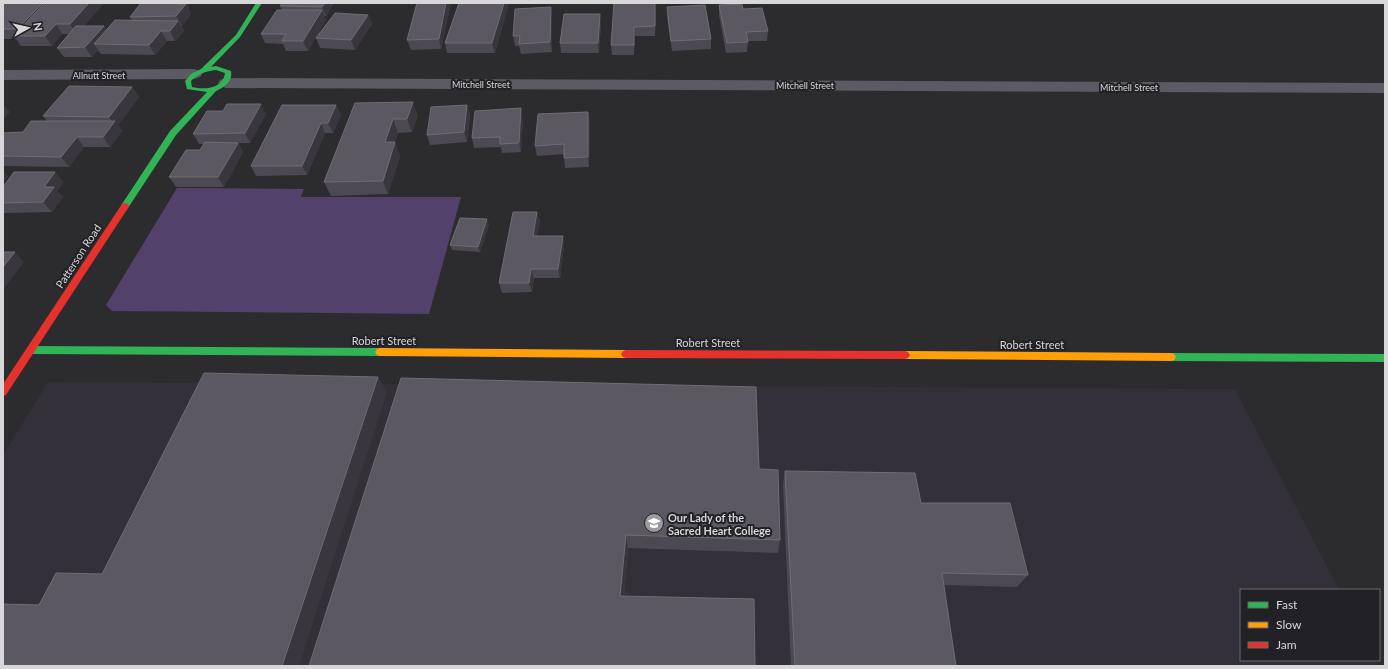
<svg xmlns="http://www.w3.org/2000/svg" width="1388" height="669" viewBox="0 0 1388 669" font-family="Lato,sans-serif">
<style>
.built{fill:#343039}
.green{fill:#51416b}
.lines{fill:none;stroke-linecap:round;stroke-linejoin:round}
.street{fill:#5c5a62;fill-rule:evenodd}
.fast{fill:#30b455;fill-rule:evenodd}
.slow{fill:#ff9f0a;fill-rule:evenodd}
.jam{fill:#e5322d;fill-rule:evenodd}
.wall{fill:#4c4953}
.shaded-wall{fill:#39363e}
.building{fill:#5b5861;stroke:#6f6c74}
.labels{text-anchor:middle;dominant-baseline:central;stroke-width:4;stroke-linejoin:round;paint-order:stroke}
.far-street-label{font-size:9px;fill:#d7d6d9;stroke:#222125}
.street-label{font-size:11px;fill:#d7d6d9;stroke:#222125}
.poi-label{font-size:11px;font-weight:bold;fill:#d7d6d9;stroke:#222125;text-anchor:start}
</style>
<rect width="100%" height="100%" fill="#2c2b2e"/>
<path class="built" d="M 48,382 L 1235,389 L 1339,590 L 1241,590 L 1241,660 L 1375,660 L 1378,666 L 3,666 L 3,455 Z"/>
<path class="green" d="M 177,188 L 304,189 L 301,197 L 461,197 L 429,314 L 112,311 L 106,305 Z"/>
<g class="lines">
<g class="street">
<path d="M 194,69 L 200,71 L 202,74 L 200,77 L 194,79 L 3,80 L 3,70 Z"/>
<path d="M 226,78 L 1385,83 L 1385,93 L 226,88 L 220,86 L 218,83 L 220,80 Z"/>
</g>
<g class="fast">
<path d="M 256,3 L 262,3 L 240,37 L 211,67 L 216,66 L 231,71 C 233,81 225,87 216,91 L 176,135 L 128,208 L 122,208 L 121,206 L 122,204 L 170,131 L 207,92 L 187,89 L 185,81 L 191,74 L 201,69 L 236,35 ZM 216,70 L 225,73 C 223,89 205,90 192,87 L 191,81 C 198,74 206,71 216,70 Z"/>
<path d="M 31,346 L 380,348 L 383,349 L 385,352 L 383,355 L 380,356 L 31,354 L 28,353 L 26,350 L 28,347 Z"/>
<path d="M 1171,353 L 1385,354 L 1385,362 L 1171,361 L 1168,360 L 1166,357 L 1168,354 Z"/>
</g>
<g class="slow">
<path d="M 380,348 L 626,350 L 629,351 L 631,354 L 629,357 L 626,358 L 380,356 L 377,355 L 375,352 L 377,349 Z"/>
<path d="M 905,351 L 1171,353 L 1174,354 L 1176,357 L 1174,360 L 1171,361 L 905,359 L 902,358 L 900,355 L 902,352 Z"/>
</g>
<g class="jam">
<path d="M 125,203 L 128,204 L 129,206 L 128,208 L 6,395 L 3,396 L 3,384 L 122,204 Z"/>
<path d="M 626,350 L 905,351 L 908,352 L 910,355 L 908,358 L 905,359 L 626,358 L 623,357 L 621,354 L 623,351 Z"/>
</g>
</g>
<g class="wall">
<path d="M 3,3 L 43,3 L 44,4 L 45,3 L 104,3 L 84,26 L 104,26 L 106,30 L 132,21 L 130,17 L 141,3 L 187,3 L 189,6 L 188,7 L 191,14 L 182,26 L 181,26 L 184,31 L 175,41 L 167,41 L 155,55 L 101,54 L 98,50 L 92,57 L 64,57 L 57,48 L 69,34 L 62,34 L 52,46 L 21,46 L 16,39 L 3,39 Z"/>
<path d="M 334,3 L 326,16 L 324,16 L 326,20 L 308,51 L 286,51 L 283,44 L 265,43 L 261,34 L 282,10 L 280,6 Z"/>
<path d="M 417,3 L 451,3 L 441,49 L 411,50 L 407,40 Z"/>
<path d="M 459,3 L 509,3 L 495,53 L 447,53 L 445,43 Z"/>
<path d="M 719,5 L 743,9 L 768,31 L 767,41 L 748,41 L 747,52 L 726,53 L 719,15 Z"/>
<path d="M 667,7 L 711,39 L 711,49 L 672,51 L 667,17 Z"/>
<path d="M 656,10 L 655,36 L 635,36 L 634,55 L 612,55 L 611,45 Z"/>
<path d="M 368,15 L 372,24 L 355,50 L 320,48 L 316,38 Z"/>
<path d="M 552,17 L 552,52 L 521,54 L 519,46 L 515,46 L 513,36 Z"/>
<path d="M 601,23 L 599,53 L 561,53 L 560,43 Z"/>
<path d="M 132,87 L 139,97 L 118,125 L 122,131 L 110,147 L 84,147 L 69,167 L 3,166 L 3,133 L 23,132 L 47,121 L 43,116 Z"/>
<path d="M 355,103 L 418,115 L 412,132 L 398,133 L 395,142 L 400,156 L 388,194 L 331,196 L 324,182 Z"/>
<path d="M 336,105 L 341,115 L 333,133 L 325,133 L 307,175 L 256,176 L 251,166 Z"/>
<path d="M 467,105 L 470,115 L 467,142 L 430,145 L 427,135 Z"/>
<path d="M 266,114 L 250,143 L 238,143 L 243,152 L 224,187 L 176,187 L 169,177 L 200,150 L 204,144 L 199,144 L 193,134 Z"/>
<path d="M 523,118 L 521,152 L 502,153 L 501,147 L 474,148 L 472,138 Z"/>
<path d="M 590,121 L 589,167 L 565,168 L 564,158 L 564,154 L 537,156 L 535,146 Z"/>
<path d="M 55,172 L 63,182 L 57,191 L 63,197 L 52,212 L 3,213 L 3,187 Z"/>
<path d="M 540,221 L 537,236 L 563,236 L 564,246 L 560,278 L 534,278 L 532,292 L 502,293 L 499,283 Z"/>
<path d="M 489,224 L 480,252 L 452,250 L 450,245 Z"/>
<path d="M 759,469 L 780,540 L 778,553 L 628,548 L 624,596 L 309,666 Z"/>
<path d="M 785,471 L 921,503 L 1028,575 L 1017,587 L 943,585 L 956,666 L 791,666 L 783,484 Z"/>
</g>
<g class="shaded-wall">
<path d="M 43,3 L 50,12 L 22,36 L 17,29 Z"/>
<path d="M 89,3 L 104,3 L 77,34 L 70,24 Z"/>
<path d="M 179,3 L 187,3 L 189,6 L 188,7 L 191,14 L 182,26 L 176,16 L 178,4 Z"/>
<path d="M 325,3 L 334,3 L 326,16 L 322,7 Z"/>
<path d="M 446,3 L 451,3 L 441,49 L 439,39 Z"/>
<path d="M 504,3 L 509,3 L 495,53 L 492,43 Z"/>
<path d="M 655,3 L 656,10 L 655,36 Z"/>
<path d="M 551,7 L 552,17 L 552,52 L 550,42 Z"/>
<path d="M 322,10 L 326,20 L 308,51 L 303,41 Z"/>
<path d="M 600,14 L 601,23 L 599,53 L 598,43 Z"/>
<path d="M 368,15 L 372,24 L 355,50 L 351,40 Z"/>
<path d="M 178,21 L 184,31 L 175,41 L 170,31 Z"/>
<path d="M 56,24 L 62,34 L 52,46 L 45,36 Z"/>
<path d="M 104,26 L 110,36 L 94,44 L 98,50 L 92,57 L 85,47 Z"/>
<path d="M 634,27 L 635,36 L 634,55 Z"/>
<path d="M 161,31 L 167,41 L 155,55 L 149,45 Z"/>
<path d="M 132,87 L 139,97 L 118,125 L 122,131 L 110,147 L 103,137 L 113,123 L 109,117 Z"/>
<path d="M 413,102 L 418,115 L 412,132 L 407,119 Z"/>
<path d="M 3,104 L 10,112 L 3,120 Z"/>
<path d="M 261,104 L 266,114 L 250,143 L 245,133 Z"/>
<path d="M 336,105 L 341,115 L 333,133 L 328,123 Z"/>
<path d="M 467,105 L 470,115 L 467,142 L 464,132 Z"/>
<path d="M 521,108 L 523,118 L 521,152 L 519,143 Z"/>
<path d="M 588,112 L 590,121 L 589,167 L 588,157 Z"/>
<path d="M 393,119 L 398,133 L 390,156 L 385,142 Z"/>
<path d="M 321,123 L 325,133 L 307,175 L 302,166 Z"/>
<path d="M 77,137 L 84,147 L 69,167 L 61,157 Z"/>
<path d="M 395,142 L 400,156 L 388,194 L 383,181 Z"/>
<path d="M 238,143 L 243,152 L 224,187 L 218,177 Z"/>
<path d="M 3,171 L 8,177 L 3,183 Z"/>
<path d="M 55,172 L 63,182 L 57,191 L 63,197 L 52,212 L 43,202 L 44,187 Z"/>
<path d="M 537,212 L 540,221 L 536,246 L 533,236 Z"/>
<path d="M 487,219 L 489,224 L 480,252 L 478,247 Z"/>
<path d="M 563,236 L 564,246 L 560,278 L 558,269 Z"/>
<path d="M 15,252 L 24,262 L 3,290 L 3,267 Z"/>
<path d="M 531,269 L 534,278 L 532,292 L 529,283 Z"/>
<path d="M 378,377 L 387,392 L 299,666 L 282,666 Z"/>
<path d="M 626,535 L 628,548 L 623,607 L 620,596 Z"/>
</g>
<g class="building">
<path d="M 3,3 L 43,3 L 17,29 L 3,29 Z"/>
<path d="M 45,3 L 89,3 L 70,24 L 56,24 L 45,36 L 13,36 Z"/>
<path d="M 141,3 L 179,3 L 178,4 L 186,4 L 176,16 L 130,17 Z"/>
<path d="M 282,3 L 325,3 L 322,7 L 280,6 Z"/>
<path d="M 417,3 L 446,3 L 439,39 L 407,40 Z"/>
<path d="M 459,3 L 504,3 L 492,43 L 445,43 Z"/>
<path d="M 614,3 L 655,3 L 655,26 L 634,27 L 634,45 L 611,45 Z"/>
<path d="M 742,4 L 743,9 L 762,8 L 768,31 L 746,32 L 748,42 L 727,43 L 719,5 Z"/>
<path d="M 705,5 L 711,39 L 671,41 L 667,7 Z"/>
<path d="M 551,7 L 550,42 L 519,44 L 520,36 L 513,36 L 515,9 Z"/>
<path d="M 277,10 L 322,10 L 303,41 L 282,41 L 286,34 L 261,34 Z"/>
<path d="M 335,13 L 368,15 L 351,40 L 316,38 Z"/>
<path d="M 564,14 L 600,14 L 598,43 L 560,43 Z"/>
<path d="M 115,20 L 178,21 L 170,31 L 161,31 L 149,45 L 94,44 Z"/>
<path d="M 76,26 L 104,26 L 85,47 L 57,48 Z"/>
<path d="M 69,86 L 132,87 L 109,117 L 43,116 Z"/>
<path d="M 413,102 L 407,119 L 393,119 L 385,142 L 395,142 L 383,181 L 324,182 L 355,103 Z"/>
<path d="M 227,104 L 261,104 L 245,133 L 193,134 L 207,111 L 223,111 Z"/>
<path d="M 282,105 L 336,105 L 328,123 L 321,123 L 302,166 L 251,166 Z"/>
<path d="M 467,105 L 464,132 L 427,135 L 431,107 Z"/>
<path d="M 521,108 L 519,143 L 500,144 L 500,137 L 472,138 L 475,111 Z"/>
<path d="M 588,112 L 588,157 L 564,158 L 564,144 L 535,146 L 538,114 Z"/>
<path d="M 31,121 L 115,121 L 103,137 L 77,137 L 61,157 L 3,156 L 3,133 L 23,132 Z"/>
<path d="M 205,142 L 238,143 L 218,177 L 169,177 L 186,150 L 200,150 Z"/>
<path d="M 14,172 L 55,172 L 44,187 L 54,187 L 43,202 L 3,203 L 3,187 Z"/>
<path d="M 513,212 L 537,212 L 533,236 L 563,236 L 558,269 L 531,269 L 529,283 L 499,283 Z"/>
<path d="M 460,218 L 487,219 L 478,247 L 450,245 Z"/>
<path d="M 3,252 L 15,252 L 3,267 Z"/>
<path d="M 204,373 L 378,377 L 282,666 L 3,666 L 3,604 L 39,605 L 56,573 L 102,574 Z"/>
<path d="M 401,378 L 756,387 L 759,469 L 778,470 L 780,540 L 626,535 L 620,596 L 754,599 L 755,666 L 309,666 Z"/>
<path d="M 785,471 L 915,473 L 921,503 L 1010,503 L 1028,575 L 942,573 L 956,666 L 795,666 Z"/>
</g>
<defs>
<symbol id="school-disc" viewBox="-11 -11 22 22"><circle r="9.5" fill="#9b9a9d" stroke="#222125"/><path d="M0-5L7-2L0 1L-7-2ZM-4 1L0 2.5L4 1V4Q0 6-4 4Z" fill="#fff"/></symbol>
</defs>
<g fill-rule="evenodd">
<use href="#school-disc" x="643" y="512" width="22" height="22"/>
</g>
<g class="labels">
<g class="far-street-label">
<text x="99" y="75">Allnutt Street</text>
<text x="481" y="84">Mitchell Street</text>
<text x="805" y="85">Mitchell Street</text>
<text x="1129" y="87">Mitchell Street</text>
</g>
<g class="street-label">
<text transform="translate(78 256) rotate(-57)">Patterson Road</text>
<text x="384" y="340">Robert Street</text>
<text x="708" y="342">Robert Street</text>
<text x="1032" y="344">Robert Street</text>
</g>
<g class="poi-label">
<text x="668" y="517">Our Lady of the<tspan x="668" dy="13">Sacred Heart College</tspan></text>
</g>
</g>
<rect width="1388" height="669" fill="none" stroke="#d7d6d9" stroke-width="8"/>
<rect x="1240" y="589" width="140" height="72" fill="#222125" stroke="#6a696d"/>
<rect x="1248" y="602" width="20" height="6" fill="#30b455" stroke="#6a696d"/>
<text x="1276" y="609" font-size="12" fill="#d7d6d9">Fast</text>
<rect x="1248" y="622" width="20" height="6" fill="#ff9f0a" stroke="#6a696d"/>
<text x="1276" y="629" font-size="12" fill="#d7d6d9">Slow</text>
<rect x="1248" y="642" width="20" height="6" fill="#e5322d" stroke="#6a696d"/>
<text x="1276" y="649" font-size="12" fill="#d7d6d9">Jam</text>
<g transform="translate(28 28) rotate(82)" stroke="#222125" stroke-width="3" paint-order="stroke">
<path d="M0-3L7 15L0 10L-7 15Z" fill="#d7d6d9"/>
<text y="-6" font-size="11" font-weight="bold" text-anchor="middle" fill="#d7d6d9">N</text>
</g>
</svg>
